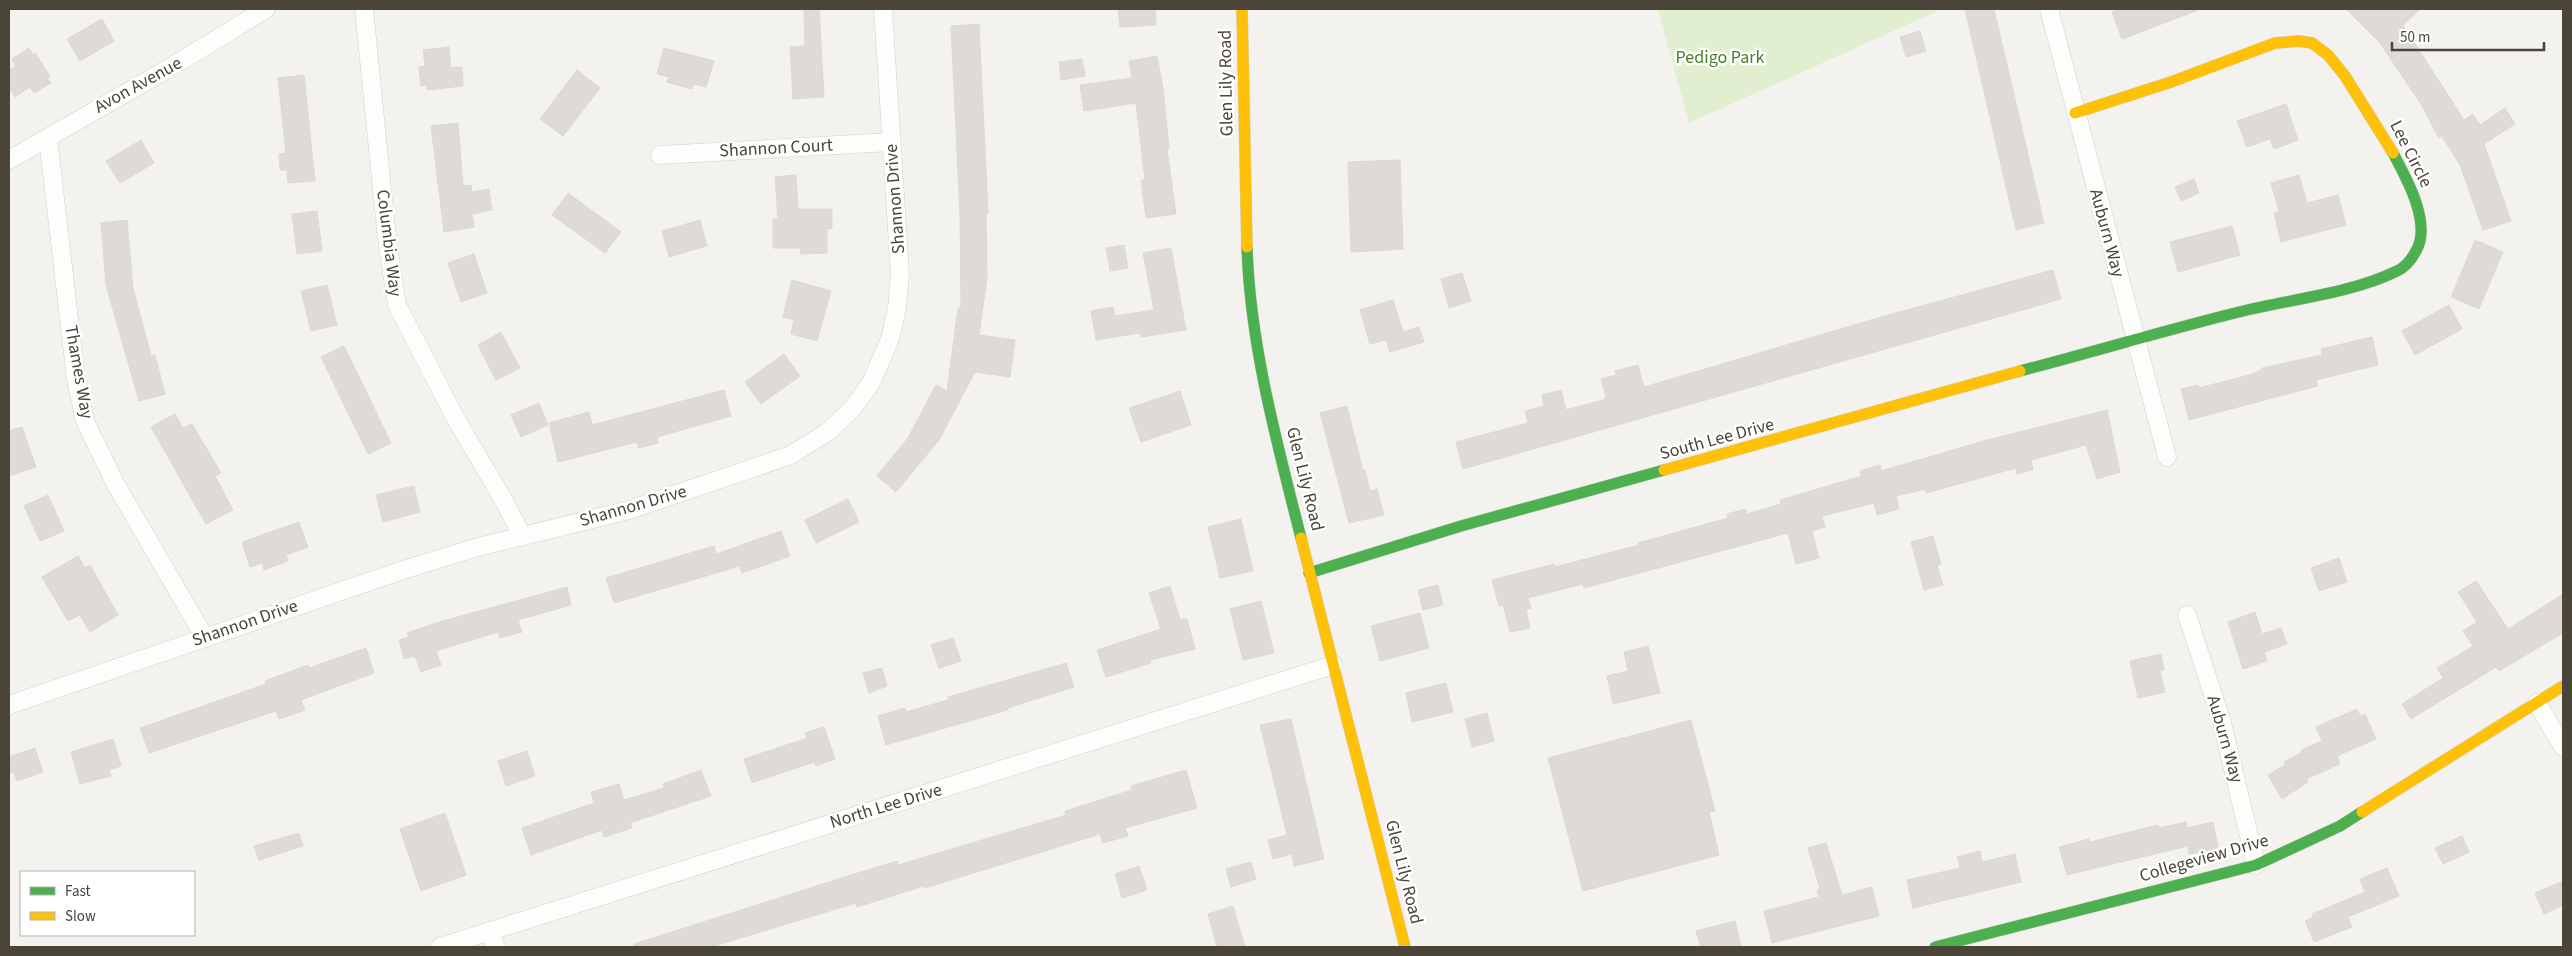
<svg xmlns="http://www.w3.org/2000/svg" width="2572" height="956" viewBox="0 0 2572 956" font-family="'Source Sans 3',sans-serif">
<style>
.green{fill:#e1eecf}
.building{fill:#dedbd6;stroke:#dcd9d4}
.lines{fill:none;stroke-linecap:round;stroke-linejoin:round}
.street-casing{stroke:#d2d0cb;stroke-width:19}
.fast-casing{stroke:#d3cfc5;stroke-width:12}
.slow-casing{stroke:#d3cfc5;stroke-width:12}
.street{stroke:#fdfdfc;stroke-width:18}
.fast{stroke:#4caf50;stroke-width:11}
.slow{stroke:#ffc107;stroke-width:11}
.labels{text-anchor:middle;dominant-baseline:central;stroke-width:5;stroke-linejoin:round;paint-order:stroke}
.park-label{font-size:18px;fill:#4a7f2a;stroke:#fff}
.street-label{font-size:18px;fill:#4b4439;stroke:#fff}
</style>
<rect width="100%" height="100%" fill="#f4f2ee"/>
<path class="green" d="M 1658,9 L 1942,9 L 1689,123 Z"/>
<g class="building">
<path d="M 804,9 L 819,9 L 824,97 L 793,99 L 790,47 L 805,46 Z"/>
<path d="M 1118,9 L 1155,9 L 1156,25 L 1120,27 Z"/>
<path d="M 1965,9 L 1994,9 L 2044,223 L 2016,230 Z"/>
<path d="M 2121,9 L 2198,9 L 2198,10 L 2122,39 L 2112,12 Z"/>
<path d="M 2346,9 L 2420,9 L 2403,25 L 2464,120 L 2473,114 L 2480,125 L 2505,108 L 2515,124 L 2484,144 L 2511,221 L 2483,230 L 2460,165 L 2442,136 L 2439,138 L 2421,104 L 2380,43 Z"/>
<path d="M 102,19 L 114,41 L 80,61 L 67,39 Z"/>
<path d="M 979,24 L 988,213 L 986,213 L 987,278 L 979,335 L 1015,340 L 1010,377 L 975,372 L 939,440 L 896,492 L 877,476 L 908,438 L 936,385 L 947,391 L 958,308 L 961,308 L 960,214 L 951,26 Z"/>
<path d="M 1920,31 L 1926,51 L 1906,57 L 1900,37 Z"/>
<path d="M 449,47 L 451,68 L 462,67 L 463,86 L 427,90 L 427,85 L 421,86 L 419,67 L 425,66 L 423,50 Z"/>
<path d="M 29,48 L 33,55 L 35,53 L 50,76 L 47,78 L 51,83 L 34,93 L 30,87 L 15,97 L 9,87 L 9,70 L 16,66 L 12,59 Z"/>
<path d="M 664,48 L 714,61 L 706,87 L 693,84 L 692,89 L 667,82 L 669,77 L 657,74 Z"/>
<path d="M 1157,56 L 1163,88 L 1169,149 L 1167,149 L 1176,214 L 1146,218 L 1141,180 L 1145,180 L 1136,103 L 1084,111 L 1080,85 L 1132,78 L 1129,61 Z"/>
<path d="M 1082,59 L 1085,76 L 1061,80 L 1059,62 Z"/>
<path d="M 577,70 L 600,88 L 563,136 L 540,119 Z"/>
<path d="M 304,75 L 315,181 L 288,183 L 287,170 L 280,170 L 279,154 L 286,153 L 278,78 Z"/>
<path d="M 2286,104 L 2298,140 L 2274,149 L 2270,139 L 2247,147 L 2237,121 Z"/>
<path d="M 458,123 L 463,186 L 471,185 L 472,192 L 489,189 L 492,210 L 472,214 L 474,227 L 444,232 L 431,126 Z"/>
<path d="M 141,140 L 154,163 L 120,183 L 106,161 Z"/>
<path d="M 1400,160 L 1403,249 L 1351,252 L 1348,162 Z"/>
<path d="M 796,175 L 798,209 L 832,209 L 832,228 L 827,229 L 827,253 L 800,254 L 801,248 L 773,248 L 773,219 L 778,219 L 775,177 Z"/>
<path d="M 2299,175 L 2307,203 L 2338,195 L 2346,225 L 2281,242 L 2274,213 L 2279,211 L 2271,183 Z"/>
<path d="M 2194,179 L 2199,193 L 2181,201 L 2175,187 Z"/>
<path d="M 568,193 L 621,232 L 605,253 L 552,215 Z"/>
<path d="M 317,211 L 322,251 L 297,254 L 292,214 Z"/>
<path d="M 127,220 L 133,288 L 151,356 L 155,355 L 165,394 L 139,401 L 106,285 L 101,223 Z"/>
<path d="M 700,220 L 707,246 L 669,257 L 662,231 Z"/>
<path d="M 2232,226 L 2240,255 L 2178,272 L 2170,242 Z"/>
<path d="M 2475,240 L 2503,252 L 2479,309 L 2451,297 Z"/>
<path d="M 1124,245 L 1128,268 L 1110,271 L 1106,248 Z"/>
<path d="M 1171,248 L 1186,330 L 1141,337 L 1140,333 L 1096,340 L 1091,311 L 1113,307 L 1115,316 L 1154,310 L 1143,253 Z"/>
<path d="M 474,254 L 487,293 L 461,302 L 448,263 Z"/>
<path d="M 2053,270 L 2061,299 L 1463,469 L 1456,442 L 1528,423 L 1525,411 L 1544,406 L 1542,395 L 1561,390 L 1566,410 L 1603,400 L 1606,397 L 1601,379 L 1616,375 L 1615,371 L 1638,365 L 1644,387 L 1881,317 Z"/>
<path d="M 1462,273 L 1471,301 L 1449,308 L 1441,279 Z"/>
<path d="M 792,280 L 831,291 L 817,341 L 791,334 L 794,320 L 783,317 Z"/>
<path d="M 327,285 L 337,325 L 311,331 L 301,291 Z"/>
<path d="M 1393,300 L 1403,332 L 1419,327 L 1424,342 L 1390,352 L 1386,340 L 1370,344 L 1360,310 Z"/>
<path d="M 2449,305 L 2462,329 L 2415,355 L 2402,331 Z"/>
<path d="M 501,332 L 520,368 L 496,380 L 478,345 Z"/>
<path d="M 2372,337 L 2378,365 L 2316,380 L 2318,386 L 2189,420 L 2181,389 L 2198,385 L 2199,388 L 2249,375 L 2262,370 L 2262,368 L 2322,355 L 2321,349 Z"/>
<path d="M 344,346 L 391,443 L 368,454 L 321,357 Z"/>
<path d="M 784,354 L 800,376 L 761,404 L 745,382 Z"/>
<path d="M 724,390 L 731,416 L 657,437 L 658,443 L 639,448 L 637,442 L 558,462 L 549,423 L 589,412 L 592,425 Z"/>
<path d="M 1180,391 L 1191,425 L 1141,442 L 1129,408 Z"/>
<path d="M 539,403 L 548,425 L 521,437 L 511,415 Z"/>
<path d="M 1347,406 L 1363,471 L 1365,470 L 1370,491 L 1377,489 L 1384,515 L 1349,523 L 1320,413 Z"/>
<path d="M 2107,410 L 2120,472 L 2097,479 L 2086,445 L 2031,460 L 2033,470 L 2017,474 L 2016,468 L 1926,493 L 1925,489 L 1896,496 L 1899,509 L 1877,515 L 1874,503 L 1822,516 L 1825,527 L 1812,531 L 1819,558 L 1796,564 L 1788,533 L 1584,588 L 1583,584 L 1528,598 L 1531,608 L 1526,609 L 1530,628 L 1510,632 L 1503,605 L 1499,606 L 1492,580 L 1554,564 L 1555,567 L 1639,545 L 1638,543 L 1728,518 L 1727,514 L 1745,509 L 1747,514 L 1781,504 L 1780,500 L 1862,476 L 1860,471 L 1880,465 L 1881,471 L 1987,440 Z"/>
<path d="M 175,414 L 183,428 L 192,424 L 221,473 L 215,476 L 233,510 L 206,524 L 151,427 Z"/>
<path d="M 22,427 L 36,467 L 9,476 L 9,431 Z"/>
<path d="M 414,486 L 420,512 L 383,522 L 376,495 Z"/>
<path d="M 48,495 L 64,531 L 40,541 L 24,506 Z"/>
<path d="M 848,499 L 859,522 L 816,543 L 805,520 Z"/>
<path d="M 1241,519 L 1253,571 L 1220,578 L 1208,527 Z"/>
<path d="M 299,522 L 308,547 L 286,555 L 288,561 L 264,570 L 262,563 L 250,567 L 242,542 Z"/>
<path d="M 781,531 L 790,556 L 742,573 L 740,566 L 614,603 L 606,578 L 714,546 L 716,554 Z"/>
<path d="M 1933,536 L 1941,564 L 1937,565 L 1943,585 L 1924,590 L 1911,542 Z"/>
<path d="M 78,556 L 85,568 L 90,565 L 118,615 L 90,632 L 80,615 L 68,621 L 42,577 Z"/>
<path d="M 2339,558 L 2347,582 L 2319,591 L 2311,568 Z"/>
<path d="M 2476,581 L 2508,629 L 2563,594 L 2563,633 L 2499,671 L 2496,667 L 2411,719 L 2402,704 L 2443,678 L 2437,668 L 2473,646 L 2463,631 L 2477,622 L 2458,592 Z"/>
<path d="M 1438,585 L 1443,605 L 1423,610 L 1418,590 Z"/>
<path d="M 1170,586 L 1180,620 L 1187,619 L 1195,649 L 1150,660 L 1151,663 L 1106,677 L 1097,650 L 1161,629 L 1149,593 Z"/>
<path d="M 567,587 L 571,605 L 518,620 L 522,632 L 500,638 L 498,632 L 436,651 L 441,665 L 421,672 L 415,656 L 404,659 L 399,640 L 409,637 L 407,633 L 439,622 Z"/>
<path d="M 1261,601 L 1274,653 L 1243,660 L 1230,609 Z"/>
<path d="M 2255,612 L 2262,634 L 2281,628 L 2287,644 L 2264,652 L 2267,661 L 2243,669 L 2228,622 Z"/>
<path d="M 1420,613 L 1429,648 L 1380,661 L 1371,626 Z"/>
<path d="M 953,638 L 961,661 L 939,668 L 931,645 Z"/>
<path d="M 1648,646 L 1660,693 L 1613,704 L 1607,676 L 1628,671 L 1624,652 Z"/>
<path d="M 366,648 L 374,673 L 301,700 L 305,710 L 279,719 L 276,711 L 149,753 L 140,728 L 266,684 L 265,681 L 308,665 L 309,668 Z"/>
<path d="M 2161,654 L 2164,670 L 2160,671 L 2165,692 L 2138,698 L 2130,661 Z"/>
<path d="M 1066,663 L 1074,687 L 1008,708 L 1008,710 L 886,745 L 878,716 L 905,708 L 906,712 L 948,700 L 948,697 Z"/>
<path d="M 882,668 L 887,686 L 869,693 L 863,673 Z"/>
<path d="M 1446,683 L 1453,712 L 1412,722 L 1406,693 Z"/>
<path d="M 2357,709 L 2360,716 L 2365,714 L 2376,739 L 2337,756 L 2340,764 L 2306,779 L 2308,782 L 2282,799 L 2268,775 L 2285,765 L 2284,762 L 2302,752 L 2301,750 L 2322,741 L 2316,727 Z"/>
<path d="M 1487,713 L 1494,741 L 1472,747 L 1465,719 Z"/>
<path d="M 1291,719 L 1324,859 L 1294,866 L 1292,854 L 1273,859 L 1268,840 L 1287,835 L 1260,725 Z"/>
<path d="M 1691,720 L 1715,811 L 1709,812 L 1719,855 L 1583,891 L 1548,758 Z"/>
<path d="M 824,727 L 835,759 L 816,766 L 814,762 L 752,783 L 744,759 L 807,738 L 805,733 Z"/>
<path d="M 113,739 L 121,766 L 109,770 L 111,776 L 80,784 L 71,752 Z"/>
<path d="M 35,748 L 43,772 L 17,781 L 14,772 L 9,773 L 9,757 Z"/>
<path d="M 527,751 L 535,776 L 506,786 L 498,761 Z"/>
<path d="M 701,770 L 711,796 L 630,823 L 632,828 L 604,837 L 602,830 L 531,855 L 522,828 L 594,803 L 591,792 L 619,784 L 624,800 L 664,788 L 663,784 Z"/>
<path d="M 1186,770 L 1197,808 L 1125,828 L 1128,836 L 1103,843 L 1100,834 L 925,888 L 924,886 L 857,907 L 856,903 L 711,947 L 635,947 L 634,944 L 848,876 L 897,861 L 898,865 L 1066,815 L 1065,811 L 1132,790 L 1131,786 Z"/>
<path d="M 445,813 L 466,875 L 421,891 L 400,829 Z"/>
<path d="M 2186,822 L 2187,828 L 2213,822 L 2218,847 L 2216,848 L 2217,853 L 2200,857 L 2199,852 L 2189,854 L 2188,846 L 2067,875 L 2059,847 L 2089,839 L 2090,842 L 2158,825 L 2159,828 Z"/>
<path d="M 299,833 L 303,846 L 259,860 L 254,846 Z"/>
<path d="M 2462,836 L 2469,852 L 2443,864 L 2435,848 Z"/>
<path d="M 1826,843 L 1842,895 L 1872,887 L 1879,916 L 1772,943 L 1764,911 L 1819,897 L 1817,890 L 1820,889 L 1808,848 Z"/>
<path d="M 1980,851 L 1982,862 L 2015,854 L 2021,882 L 1913,908 L 1907,880 L 1960,868 L 1957,857 Z"/>
<path d="M 1251,862 L 1256,879 L 1231,887 L 1226,869 Z"/>
<path d="M 1139,866 L 1147,890 L 1122,898 L 1115,874 Z"/>
<path d="M 2387,868 L 2399,896 L 2348,917 L 2352,927 L 2314,942 L 2305,921 L 2313,917 L 2312,914 L 2365,892 L 2360,879 Z"/>
<path d="M 2563,881 L 2563,905 L 2544,914 L 2535,893 Z"/>
<path d="M 1233,906 L 1245,947 L 1217,947 L 1208,914 Z"/>
<path d="M 1735,921 L 1741,947 L 1701,947 L 1696,931 Z"/>
</g>
<g class="lines">
<defs>
<g id="street">
<path d="M 364,9 L 387,239 L 397,305 L 457,421 L 503,499 L 522,536"/>
<path d="M 2049,9 L 2167,457"/>
<path d="M 48,138 L 76,379 L 85,421 L 115,483 L 205,638"/>
<path d="M 660,155 L 891,142"/>
<path d="M 9,160 L 166,70 L 266,9"/>
<path d="M 2187,615 L 2221,719 L 2256,865"/>
<path d="M 2537,703 L 2563,747"/>
<path d="M 9,705 L 403,570 L 478,547 L 629,510 L 791,455 L 829,431 L 852,409 L 871,383 L 890,339 L 897,308 L 900,274 L 883,9"/>
<path d="M 489,931 L 496,947"/>
<path d="M 440,947 L 1333,665"/>
</g>
<g id="fast">
<path d="M 1247,247 C 1250,345 1277,443 1301,538"/>
<path d="M 2020,371 C 2093,352 2166,330 2239,312 C 2290,299 2350,294 2397,271 C 2406,267 2413,257 2417,249 C 2431,222 2406,177 2393,153"/>
<path d="M 1309,573 L 1461,526 L 1664,470"/>
<path d="M 1935,947 L 2256,865 L 2340,826 L 2362,812"/>
</g>
<g id="slow">
<path d="M 1242,9 L 1247,247"/>
<path d="M 2075,113 L 2171,82 L 2275,43 L 2299,41 L 2312,43 L 2328,55 L 2345,76 L 2393,153"/>
<path d="M 1664,470 L 2020,371"/>
<path d="M 1301,538 L 1405,947"/>
<path d="M 2362,812 L 2563,686"/>
</g>
</defs>
<use href="#street" class="street-casing"/>
<use href="#fast" class="fast-casing"/>
<use href="#slow" class="slow-casing"/>
<use href="#street" class="street"/>
<use href="#fast" class="fast"/>
<use href="#slow" class="slow"/>
</g>
<g class="labels">
<g class="park-label">
<text x="1720" y="57">Pedigo Park</text>
</g>
<g class="street-label">
<text transform="translate(1226 83) rotate(-91)">Glen Lily Road</text>
<text transform="translate(138 85) rotate(-29)">Avon Avenue</text>
<text transform="translate(776 148) rotate(-3)">Shannon Court</text>
<text transform="translate(2411 154) rotate(63)">Lee Circle</text>
<text transform="translate(895 199) rotate(-94)">Shannon Drive</text>
<text transform="translate(2107 233) rotate(75)">Auburn Way</text>
<text transform="translate(389 243) rotate(83)">Columbia Way</text>
<text transform="translate(79 372) rotate(80)">Thames Way</text>
<text transform="translate(1717 439) rotate(-15)">South Lee Drive</text>
<text transform="translate(1305 479) rotate(76)">Glen Lily Road</text>
<text transform="translate(633 506) rotate(-16)">Shannon Drive</text>
<text transform="translate(245 623) rotate(-19)">Shannon Drive</text>
<text transform="translate(2225 739) rotate(74)">Auburn Way</text>
<text transform="translate(886 806) rotate(-17)">North Lee Drive</text>
<text transform="translate(2204 858) rotate(-16)">Collegeview Drive</text>
<text transform="translate(1404 872) rotate(76)">Glen Lily Road</text>
</g>
</g>
<rect width="2572" height="956" fill="none" stroke="#4b4439" stroke-width="20"/>
<rect x="20" y="871" width="175" height="65" fill="#ffffff" stroke="#b7b4b0"/>
<rect x="30" y="887" width="25" height="8" fill="#4caf50" stroke="#b7b4b0"/>
<text x="65" y="896" font-size="15" fill="#4b4439">Fast</text>
<rect x="30" y="912" width="25" height="8" fill="#ffc107" stroke="#b7b4b0"/>
<text x="65" y="921" font-size="15" fill="#4b4439">Slow</text>
<path d="M2392 42v8h152v-8" fill="none" stroke="#4b4439" stroke-width="2.5"/>
<text x="2400" y="42" font-size="15" fill="#4b4439" stroke="#ffffff" stroke-width="4" paint-order="stroke">50 m</text>
</svg>
